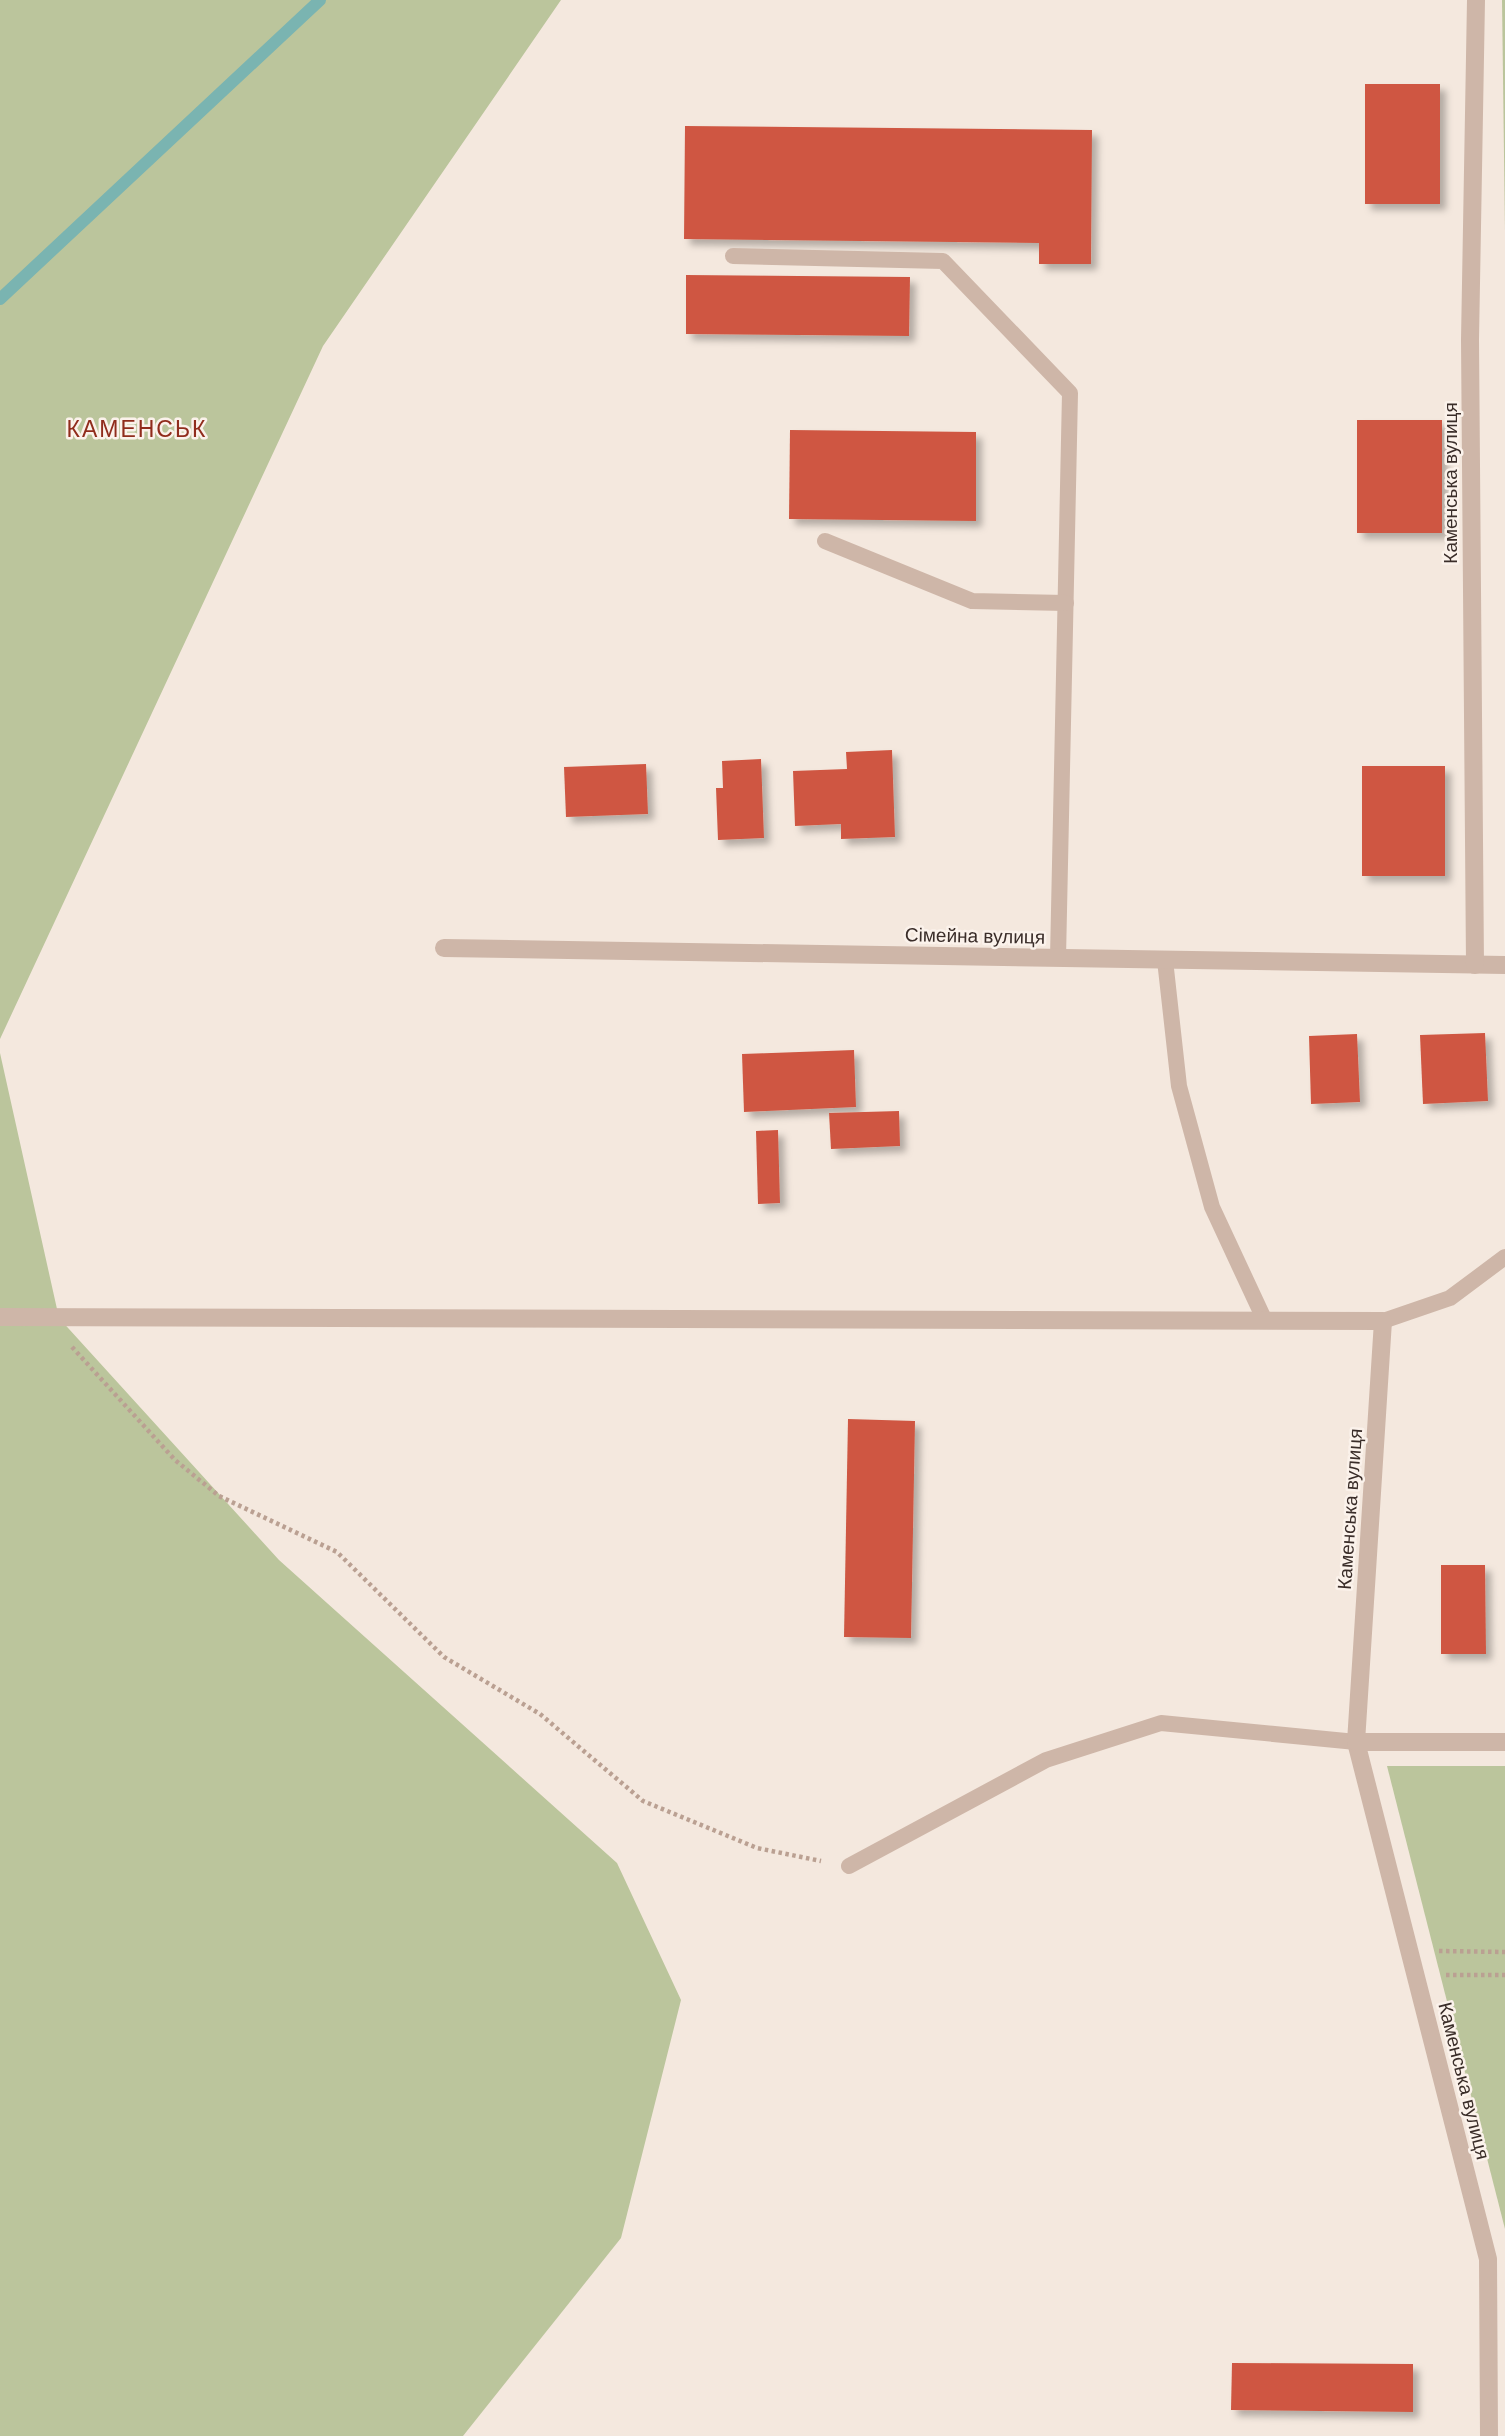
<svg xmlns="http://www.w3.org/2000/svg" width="1505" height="2436" viewBox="0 0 1505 2436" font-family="Arial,sans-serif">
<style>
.green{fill:#bbc59c}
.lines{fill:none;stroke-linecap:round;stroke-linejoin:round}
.stream{stroke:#7ab4b1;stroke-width:12}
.building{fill:#cf5742;filter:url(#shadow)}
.path{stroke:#baa092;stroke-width:4.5;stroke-dasharray:3.5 3.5;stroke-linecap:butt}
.service{stroke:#ceb6a8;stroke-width:16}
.minor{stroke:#ceb6a8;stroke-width:18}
.tertiary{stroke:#ceb6a8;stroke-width:18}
.labels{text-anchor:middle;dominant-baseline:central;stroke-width:5;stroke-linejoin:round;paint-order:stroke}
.street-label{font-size:19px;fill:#3a2d29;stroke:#fbf2eb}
.quarter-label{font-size:23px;letter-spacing:2px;fill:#902c1c;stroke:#fbf2eb}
</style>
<defs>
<filter id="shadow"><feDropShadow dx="6" dy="6" stdDeviation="3.5" flood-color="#0004"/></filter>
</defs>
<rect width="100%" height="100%" fill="#f4e8de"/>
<g class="green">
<path d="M 0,0 L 561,0 L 323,346 L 0,1039 Z"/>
<path d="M 1502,0 L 1505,0 L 1505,232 Z"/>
<path d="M 0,1053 L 59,1318 L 279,1560 L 617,1863 L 681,2000 L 621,2238 L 463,2436 L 0,2436 Z"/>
<path d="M 1387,1766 L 1505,1766 L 1505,2229 Z"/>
</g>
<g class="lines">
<path class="stream" d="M 0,299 L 320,0"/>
</g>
<g class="building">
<rect x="1365" y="84" width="75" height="120"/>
<path d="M 685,126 L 1092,130 L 1091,264 L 1039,264 L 1039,243 L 684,239 Z"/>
<path d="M 686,275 L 910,277 L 909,336 L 686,334 Z"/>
<rect x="1357" y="420" width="85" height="113"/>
<path d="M 790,430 L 976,432 L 976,521 L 789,519 Z"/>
<path d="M 892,750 L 895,837 L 841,839 L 841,824 L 795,826 L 793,771 L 847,769 L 846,752 Z"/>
<path d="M 761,759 L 764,838 L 718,840 L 716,788 L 723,788 L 722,761 Z"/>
<path d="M 646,764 L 648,814 L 566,817 L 564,767 Z"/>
<rect x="1362" y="766" width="83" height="110"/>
<path d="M 1485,1033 L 1488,1101 L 1423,1104 L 1420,1035 Z"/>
<path d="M 1357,1034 L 1360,1102 L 1311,1104 L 1309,1036 Z"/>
<path d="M 854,1050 L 856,1107 L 744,1112 L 742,1054 Z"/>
<path d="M 899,1111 L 900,1146 L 831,1149 L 829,1113 Z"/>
<path d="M 778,1130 L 780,1203 L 758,1204 L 756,1131 Z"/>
<path d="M 848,1419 L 915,1421 L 911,1638 L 844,1637 Z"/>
<path d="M 1441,1565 L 1485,1565 L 1486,1654 L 1441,1654 Z"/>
<path d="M 1232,2363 L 1413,2364 L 1413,2412 L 1231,2410 Z"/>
</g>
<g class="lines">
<g class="path">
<path d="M 72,1347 L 175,1460 L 219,1496 L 337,1552 L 444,1657 L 540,1714 L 643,1801 L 757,1848 L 821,1861"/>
<path d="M 1439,1951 L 1505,1952"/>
<path d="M 1446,1975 L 1505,1975"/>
</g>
<g class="service">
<path d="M 733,256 L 943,261 L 1070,393 L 1058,958"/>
<path d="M 825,541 L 972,601 L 1066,603"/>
<path d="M 1165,960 L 1179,1086 L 1212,1207 L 1265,1321"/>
<path d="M 1383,1321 L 1450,1298 L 1505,1257"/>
<path d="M 849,1866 L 1046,1760 L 1161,1723 L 1356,1742"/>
</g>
<g class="minor">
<path d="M 444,948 L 1505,965"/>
<path d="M 1475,965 L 1470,340 L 1476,0"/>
<path d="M 1356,1742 L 1488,2259 L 1489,2436"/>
</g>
<path class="tertiary" d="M 0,1317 L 1383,1321 L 1356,1742 L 1505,1742"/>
</g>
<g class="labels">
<g class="street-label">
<text transform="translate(1450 483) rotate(-90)">Каменська вулиця</text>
<text transform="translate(975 936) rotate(1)">Сімейна вулиця</text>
<text transform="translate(1350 1509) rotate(-86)">Каменська вулиця</text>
<text transform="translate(1464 2081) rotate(76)">Каменська вулиця</text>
</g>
<g class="quarter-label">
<text x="137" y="429">КАМЕНСЬК</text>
</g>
</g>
</svg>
